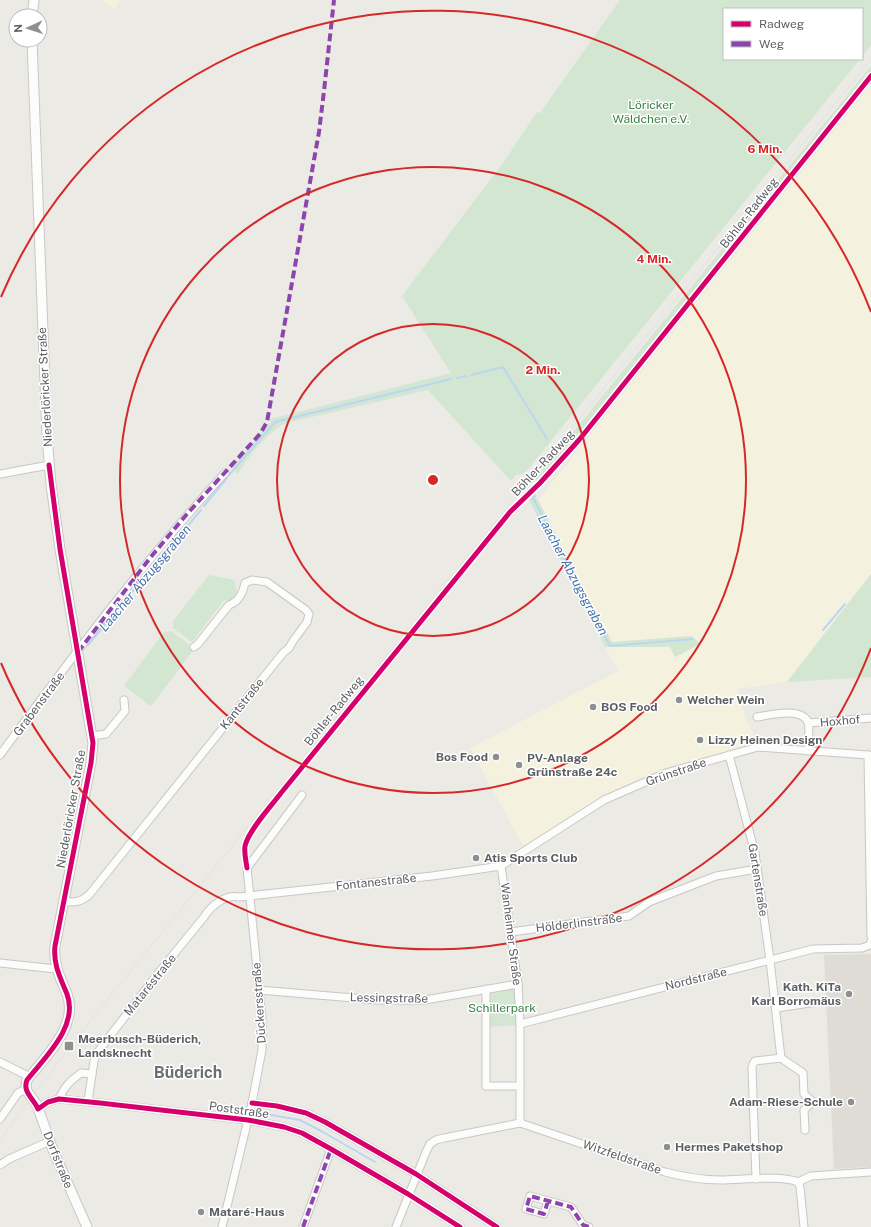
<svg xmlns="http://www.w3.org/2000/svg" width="871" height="1227" viewBox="0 0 871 1227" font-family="'Public Sans',sans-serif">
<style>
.commercial{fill:#f4f1de}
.education{fill:#dedcd5}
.green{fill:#d3e6d2}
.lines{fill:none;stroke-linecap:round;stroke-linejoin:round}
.stream{stroke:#bbd6f3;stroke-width:2}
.minor-casing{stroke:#c7c7c7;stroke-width:9}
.secondary-casing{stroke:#c9c8c8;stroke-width:11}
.minor{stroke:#fcfcfb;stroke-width:7}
.secondary{stroke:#fcfcfb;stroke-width:9}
.tram{stroke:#e2e2e2;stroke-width:1}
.quiet{stroke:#8e44ad;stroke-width:4;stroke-dasharray:8 4;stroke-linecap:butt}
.cycleway-casing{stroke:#fff;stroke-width:8}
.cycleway{stroke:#d6006c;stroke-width:5}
.ring{fill:none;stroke:#d62828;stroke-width:2}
.poi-dot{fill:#8d8f90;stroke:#fff;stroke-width:1.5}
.labels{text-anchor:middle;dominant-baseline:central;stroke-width:3;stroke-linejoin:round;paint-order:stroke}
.park-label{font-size:12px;fill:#3a8244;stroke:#fff}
.street-label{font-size:12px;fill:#5b5e62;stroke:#fff}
.poi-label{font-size:12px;font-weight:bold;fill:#5b5e62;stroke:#fff;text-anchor:start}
.water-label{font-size:13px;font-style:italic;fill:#4873b2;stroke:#fff}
.district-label{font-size:16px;font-weight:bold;fill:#6c6f74;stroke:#fff}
.centre{fill:#d62828;stroke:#fff;stroke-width:2}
.ring-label{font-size:12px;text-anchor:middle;font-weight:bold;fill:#d62828;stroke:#fff;stroke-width:3;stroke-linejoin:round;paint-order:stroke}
</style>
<rect width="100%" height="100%" fill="#ebeae5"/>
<g class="commercial">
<path d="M 101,0 L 120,0 L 114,9 Z"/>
<path d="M 871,85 L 871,574 L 787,682 L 737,689 L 747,721 L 758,744 L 666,768 L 603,796 L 523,846 L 470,748 L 618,671 L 605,647 L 671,647 L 675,657 L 700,644 L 692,636 L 612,642 L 538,500 Z"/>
</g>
<path class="education" d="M 871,954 L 871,1167 L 834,1169 L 824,955 Z"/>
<g class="green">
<path d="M 620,0 L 871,0 L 871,45 L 862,56 L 862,9 L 724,9 L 724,59 L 860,59 L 524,474 L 516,475 L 511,481 L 428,390 L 286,423 C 269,431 247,457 238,474 L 232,468 L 270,422 L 271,419 L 451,373 L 402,296 L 503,163 L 537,112 L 540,113 Z"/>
<path d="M 871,66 L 871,74 L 577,438 L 540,481 L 535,479 Z"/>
<path d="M 532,494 L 538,500 L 612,642 L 692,636 L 700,644 L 675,657 L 670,647 L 605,647 L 530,502 L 529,498 Z"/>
<path d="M 871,574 L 871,677 L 787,682 Z"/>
<path d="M 209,575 L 234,580 L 237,593 L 229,601 L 224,600 L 192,642 L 173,628 L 173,621 Z"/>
<path d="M 171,631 L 191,646 L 192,652 L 151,706 L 124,686 L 164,632 Z"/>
<path d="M 515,987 L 517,1025 L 488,1027 L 489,991 Z"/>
</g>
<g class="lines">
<g class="stream">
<path d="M 471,375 L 503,367 L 547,439"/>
<path d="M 457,378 L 466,376"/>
<path d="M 229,475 L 275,422 L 451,379"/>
<path d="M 535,496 L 533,498 L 610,646 L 693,639"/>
<path d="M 204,506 L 227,478"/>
<path d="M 823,630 L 845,604"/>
<path d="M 88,645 L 201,510"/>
<path d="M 260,1113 L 300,1120 L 323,1132 L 375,1162"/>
</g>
<defs>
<g id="minor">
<path d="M 0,474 L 49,465"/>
<path d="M 757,717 C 770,715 801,707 808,722 C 810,728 808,744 808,751"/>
<path d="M 808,723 L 871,718"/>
<path d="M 92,736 L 106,734 L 125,711 L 124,700"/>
<path d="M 0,755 C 71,658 144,561 225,473"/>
<path d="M 729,755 L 755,853 L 770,960 L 781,1058 L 755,1061 L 753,1064 L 752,1068 L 756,1179"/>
<path d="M 868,755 L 871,936"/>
<path d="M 501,866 L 518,984 L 520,1024 L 520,1123"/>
<path d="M 64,901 C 74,903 81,902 89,895 L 283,653 L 289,648 L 293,641 L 307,622 L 309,614 L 306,610 L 267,582 L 252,580 L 245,583 C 243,592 239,602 229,605 L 198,644 L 194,647"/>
<path d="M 511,932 L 629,916 L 649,902 L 716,876 L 757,869"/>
<path d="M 0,963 L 56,969"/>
<path d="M 486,989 L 486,1086 L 520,1086"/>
<path d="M 259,990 L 377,1000 L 425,1000 L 518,984"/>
<path d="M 776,1008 L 810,1003"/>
<path d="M 520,1024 L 813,949 L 862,948 L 870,945 L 871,941"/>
<path d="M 781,1058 L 803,1073 L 804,1094 L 813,1102 L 804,1110 L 805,1130"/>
<path d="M 0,1062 L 30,1077"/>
<path d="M 59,1099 C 65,1086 69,1082 81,1073 L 92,1074"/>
<path d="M 88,1101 L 94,1061 L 97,1053 L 156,976 L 204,917 C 211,906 225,894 239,897 L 432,876 L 501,866 L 604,800 L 666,773 L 758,747 L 868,755 L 871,756"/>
<path d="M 252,1103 L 277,1106 L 306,1113 L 325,1122 L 416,1174 L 497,1227"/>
<path d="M 38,1109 L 48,1102 L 59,1099 L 100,1103 L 248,1120 L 284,1127 L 302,1133 L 331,1149 L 408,1194 L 460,1227"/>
<path d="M 0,1119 L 18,1093 L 26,1089"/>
<path d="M 0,1165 L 9,1159 L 50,1141"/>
<path d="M 798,1182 L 811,1176 L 871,1172"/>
<path d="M 798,1182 L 800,1187 L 804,1227"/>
<path d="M 548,1201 L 544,1214 L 526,1209 L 530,1196 L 571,1207 L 583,1225 L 589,1227"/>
<path d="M 222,1227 L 252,1103 L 262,1050 L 262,1020 L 247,868 L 302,795"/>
<path d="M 303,1227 L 331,1149"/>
<path d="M 396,1227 L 426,1152 L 430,1144 L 436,1140 L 444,1138 L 520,1123 L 665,1172 C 684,1177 702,1180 721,1180 C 740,1180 782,1175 798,1182"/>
</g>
<g id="secondary">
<path d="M 32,16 L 34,0"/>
<path d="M 32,40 L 47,437 L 51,485 L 60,549 L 93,743 L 91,763 L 55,946 C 53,964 60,977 67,994 C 79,1026 45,1057 27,1080 L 26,1086 L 27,1091 L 37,1105 L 53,1150 L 87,1227"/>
</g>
</defs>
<use href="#minor" class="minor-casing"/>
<use href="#secondary" class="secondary-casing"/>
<use href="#minor" class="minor"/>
<use href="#secondary" class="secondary"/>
<path class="tram" d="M 0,1140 L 31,1097 L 99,1010 L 871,60"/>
<g class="quiet">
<path d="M 78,652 L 150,558 L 187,514 L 260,434 L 267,422 L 319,132 L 324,91 L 334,0"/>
<path d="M 548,1201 L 544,1214 L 526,1209 L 530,1196 L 571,1207 L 583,1225 L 589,1227"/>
<path d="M 303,1227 L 331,1149"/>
</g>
<defs>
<g id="cycleway">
<path d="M 49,465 L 60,549 L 93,743 L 91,763 L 55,946 C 53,964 60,977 67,994 C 79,1026 45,1057 27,1080 C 22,1092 34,1099 38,1109 L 48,1102 L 59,1099 L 100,1103 L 248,1120 L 284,1127 L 302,1133 L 331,1149 L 408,1194 L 460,1227"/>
<path d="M 247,868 C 246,861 244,853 245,846 C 248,831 272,805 281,793 L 510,512 L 540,483 L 579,440 L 871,76"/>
<path d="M 252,1103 L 277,1106 L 306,1113 L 325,1122 L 416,1174 L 497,1227"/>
</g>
</defs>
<use href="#cycleway" class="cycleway-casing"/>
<use href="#cycleway" class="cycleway"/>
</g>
<g class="ring">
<circle cx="433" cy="480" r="156"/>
<circle cx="433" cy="480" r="313"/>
<path d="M871 648A469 469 0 0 1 1 663M1 297A469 469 0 0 1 871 312"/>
</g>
<g class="poi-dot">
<circle cx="679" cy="700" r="4"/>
<circle cx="593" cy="707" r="4"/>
<circle cx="700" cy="740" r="4"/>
<circle cx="496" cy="757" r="4"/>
<circle cx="519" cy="765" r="4"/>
<circle cx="476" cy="858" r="4"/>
<circle cx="849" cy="994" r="4"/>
<rect x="64" y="1041" width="10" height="10" rx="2"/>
<circle cx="851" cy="1102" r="4"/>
<circle cx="667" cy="1147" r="4"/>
<circle cx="201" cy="1212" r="4"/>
</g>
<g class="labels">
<g class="park-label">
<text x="651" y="105">Löricker<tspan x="651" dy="14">Wäldchen e.V.</tspan></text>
<text x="502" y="1008">Schillerpark</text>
</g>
<g class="street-label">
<text transform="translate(749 213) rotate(-52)">Böhler-Radweg</text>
<text transform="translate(45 387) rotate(-93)">Niederlöricker Straße</text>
<text transform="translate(543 463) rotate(-47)">Böhler-Radweg</text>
<text transform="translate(39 704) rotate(-53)">Grabenstraße</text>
<text transform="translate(242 704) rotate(-51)">Kantstraße</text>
<text transform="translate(334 711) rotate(-51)">Böhler-Radweg</text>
<text transform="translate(840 721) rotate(-5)">Hoxhof</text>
<text transform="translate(676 772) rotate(-19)">Grünstraße</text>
<text transform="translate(71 809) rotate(-80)">Niederlöricker Straße</text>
<text transform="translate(758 880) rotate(81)">Gartenstraße</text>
<text transform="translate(376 882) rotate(-6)">Fontanestraße</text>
<text transform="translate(579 923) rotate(-7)">Hölderlinstraße</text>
<text transform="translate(511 934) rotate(83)">Wanheimer Straße</text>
<text transform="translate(696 979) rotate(-14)">Nordstraße</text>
<text transform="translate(150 985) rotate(-51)">Mataréstraße</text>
<text transform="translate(389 998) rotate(1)">Lessingstraße</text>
<text transform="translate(259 1003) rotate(-94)">Dückersstraße</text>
<text transform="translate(239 1110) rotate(8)">Poststraße</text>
<text transform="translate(622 1157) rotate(19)">Witzfeldstraße</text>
<text transform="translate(58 1160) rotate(68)">Dorfstraße</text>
</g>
<g class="poi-label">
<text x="687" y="700">Welcher Wein</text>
<text x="601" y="707">BOS Food</text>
<text x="708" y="740">Lizzy Heinen Design</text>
<text x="488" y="757" text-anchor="end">Bos Food</text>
<text x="527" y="758">PV-Anlage<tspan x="527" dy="14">Grünstraße 24c</tspan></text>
<text x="484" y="858">Atis Sports Club</text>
<text x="841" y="987" text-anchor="end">Kath. KiTa<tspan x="841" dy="14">Karl Borromäus</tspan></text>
<text x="78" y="1039">Meerbusch-Büderich,<tspan x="78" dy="14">Landsknecht</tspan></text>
<text x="843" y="1102" text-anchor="end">Adam-Riese-Schule</text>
<text x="675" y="1147">Hermes Paketshop</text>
<text x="209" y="1212">Mataré-Haus</text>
</g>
<g class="water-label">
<text transform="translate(573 575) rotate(62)">Laacher Abzugsgraben</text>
<text transform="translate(145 578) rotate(-50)">Laacher Abzugsgraben</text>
</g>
<g class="district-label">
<text x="188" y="1072">Büderich</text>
</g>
</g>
<circle cx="433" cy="480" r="6" class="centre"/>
<g class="ring-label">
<text x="765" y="153">6 Min.</text>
<text x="654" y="263">4 Min.</text>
<text x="543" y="374">2 Min.</text>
</g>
<rect x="723" y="8" width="140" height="52" fill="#ffffff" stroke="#bdbfc0"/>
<rect x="731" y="21" width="20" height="6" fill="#d6006c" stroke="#bdbfc0"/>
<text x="759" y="28" font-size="12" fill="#5b5e62">Radweg</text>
<rect x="731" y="41" width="20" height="6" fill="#8e44ad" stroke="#bdbfc0"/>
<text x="759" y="48" font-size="12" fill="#5b5e62">Weg</text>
<g transform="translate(28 28) rotate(267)"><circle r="19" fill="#ffffff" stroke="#bdbfc0"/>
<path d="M0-3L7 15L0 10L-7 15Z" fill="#8d8f90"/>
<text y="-6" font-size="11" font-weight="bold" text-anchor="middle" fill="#5b5e62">N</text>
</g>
</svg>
